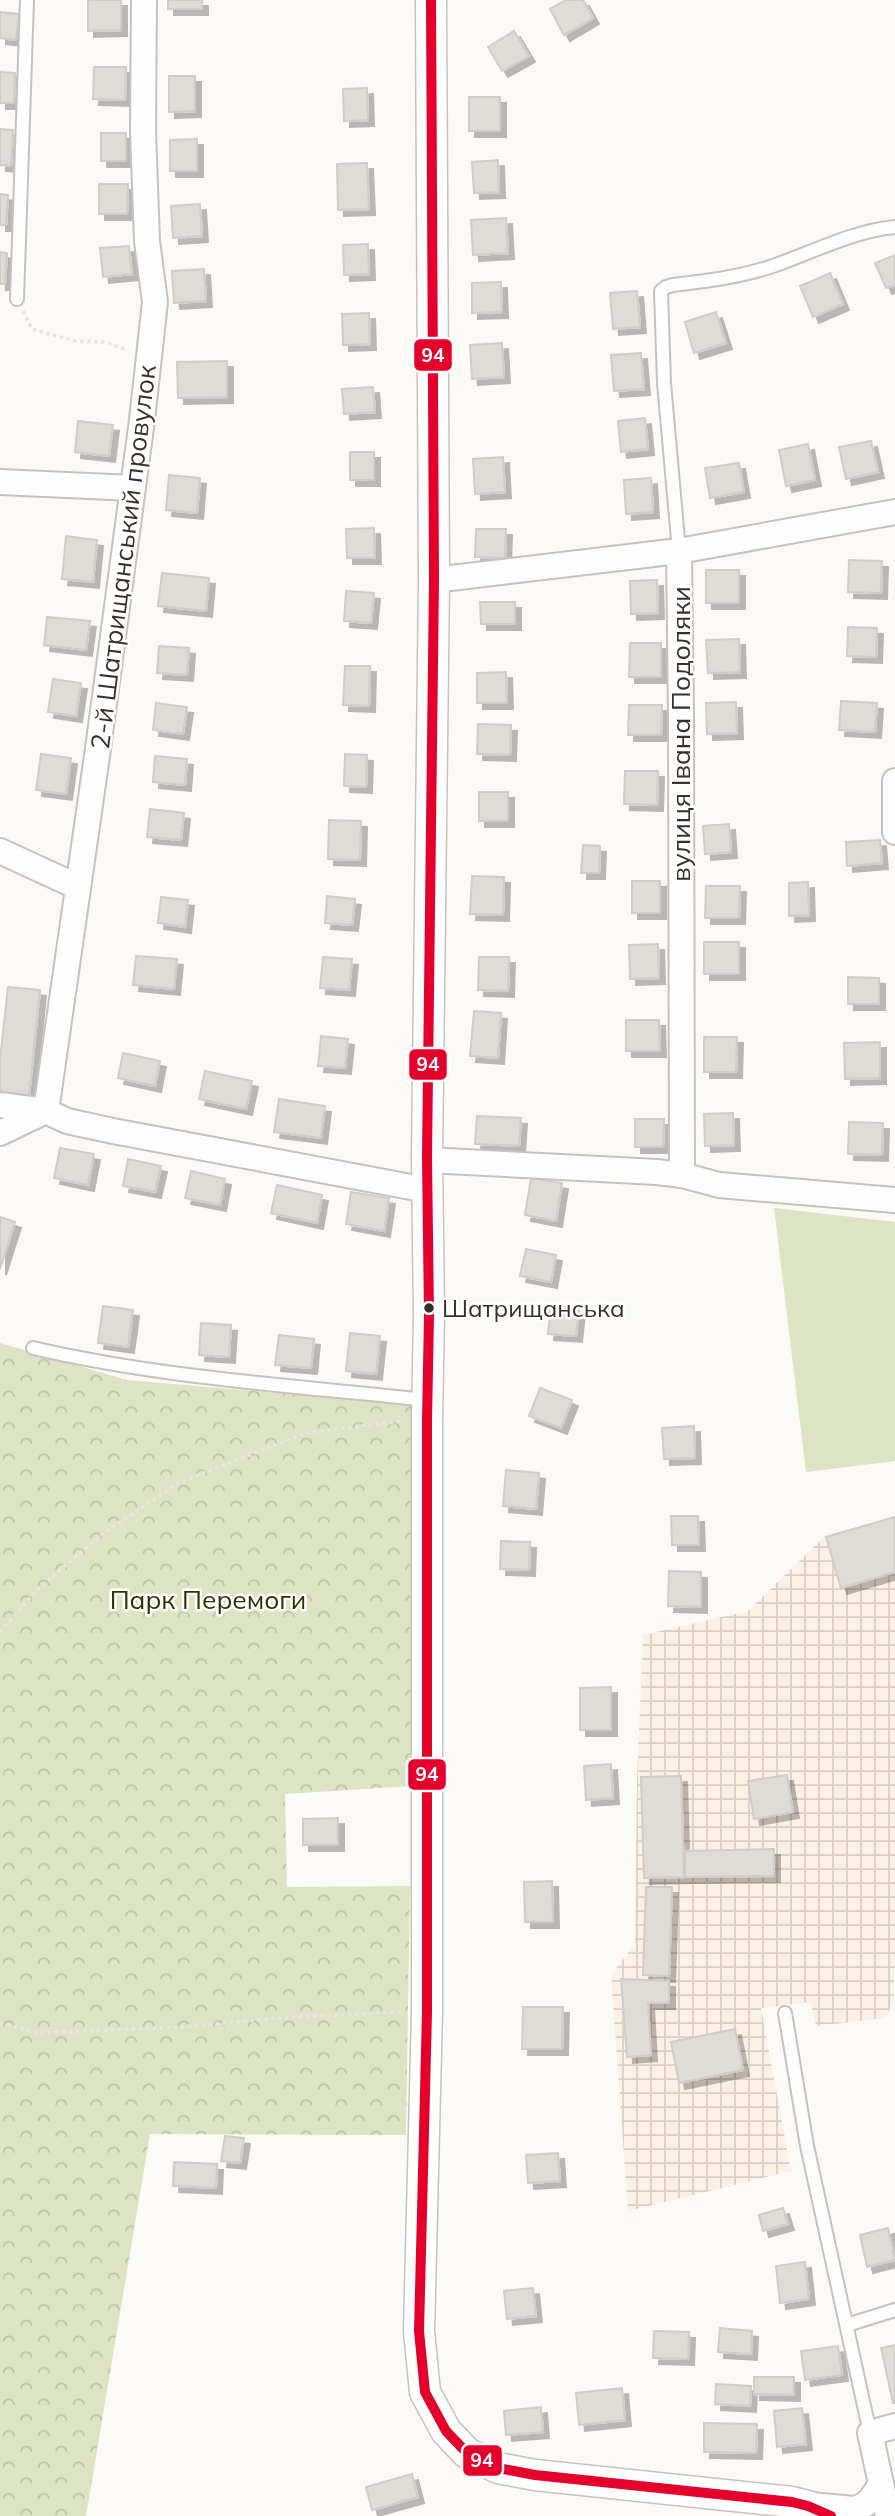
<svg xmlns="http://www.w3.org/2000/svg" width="895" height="2516" viewBox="0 0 895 2516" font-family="Mulish,sans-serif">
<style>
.industrial{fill:url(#industrial-grid)}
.park{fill:url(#park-crowns)}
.pitch{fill:#dce4c4}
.building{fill:#dfdbd6;stroke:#d1ccc8;stroke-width:2;filter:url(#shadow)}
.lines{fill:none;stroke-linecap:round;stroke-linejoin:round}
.service-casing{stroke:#c7c2be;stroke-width:16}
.minor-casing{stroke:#c7c2be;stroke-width:28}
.tertiary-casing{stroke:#c7c2be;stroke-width:33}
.path{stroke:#e7e6e4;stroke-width:3.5;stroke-dasharray:3.5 3.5;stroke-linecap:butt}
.service{stroke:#fffefe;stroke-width:12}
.minor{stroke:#fffefe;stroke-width:24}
.tertiary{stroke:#fffefe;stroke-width:30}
.bus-1-casing{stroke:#fff;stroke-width:16}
.bus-1{stroke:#e4002b;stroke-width:10}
.bus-dot{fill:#37302a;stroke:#fff;stroke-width:2.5}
.labels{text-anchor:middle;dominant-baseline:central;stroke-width:5;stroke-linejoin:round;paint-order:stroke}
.bus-label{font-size:24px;fill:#37302a;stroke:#fff;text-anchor:start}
.street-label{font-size:26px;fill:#37302a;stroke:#fff}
.park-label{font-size:26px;fill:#293400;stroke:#fff}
.line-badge{stroke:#fff;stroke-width:2.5}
.badge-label{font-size:19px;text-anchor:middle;font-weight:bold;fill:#fff}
</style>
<defs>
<pattern id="industrial-grid" width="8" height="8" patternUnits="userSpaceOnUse" patternTransform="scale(1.75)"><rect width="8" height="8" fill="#fdf1e6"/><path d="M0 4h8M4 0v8" fill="none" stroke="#d9cfc5"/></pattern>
<pattern id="park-crowns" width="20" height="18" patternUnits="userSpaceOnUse" patternTransform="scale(1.75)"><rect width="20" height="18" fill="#dce4c4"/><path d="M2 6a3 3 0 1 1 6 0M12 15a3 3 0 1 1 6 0" fill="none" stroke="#bdc4a9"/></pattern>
<filter id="shadow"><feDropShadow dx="6" dy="6" stdDeviation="0" flood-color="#0004"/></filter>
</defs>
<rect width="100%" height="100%" fill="#fcfaf7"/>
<path class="industrial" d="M 895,1516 L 895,1959 L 893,2003 L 885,2018 L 816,2026 L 811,2002 L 761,2008 L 791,2171 L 628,2211 L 611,1975 L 635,1944 L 637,1779 L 643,1635 L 748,1611 L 825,1536 Z"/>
<path class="park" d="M 0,1343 L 127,1380 L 418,1405 L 413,1786 L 285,1794 L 287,1887 L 410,1886 L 406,2135 L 150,2134 L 86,2516 L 0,2516 Z"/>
<path class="pitch" d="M 774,1208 L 895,1222 L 895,1461 L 806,1472 Z"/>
<g class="building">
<path d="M 88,0 L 121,0 L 121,30 L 88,31 Z"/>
<rect x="168" y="0" width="34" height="9"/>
<path d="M 566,0 L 583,0 L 593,18 L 564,35 L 550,9 Z"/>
<path d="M 0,12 L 19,14 L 16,40 L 0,38 Z"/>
<path d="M 514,31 L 529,56 L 502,71 L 488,47 Z"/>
<path d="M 94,67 L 126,67 L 125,100 L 93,99 Z"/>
<path d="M 0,72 L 15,73 L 14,103 L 0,103 Z"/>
<path d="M 169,76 L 195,76 L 195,111 L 169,112 Z"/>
<path d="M 367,88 L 368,120 L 344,121 L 343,89 Z"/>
<rect x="469" y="97" width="31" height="34"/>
<path d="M 0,129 L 13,130 L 11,166 L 0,165 Z"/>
<rect x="101" y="133" width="25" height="28"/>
<path d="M 197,139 L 197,171 L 170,171 L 170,140 Z"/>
<path d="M 498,160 L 499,192 L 474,193 L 472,162 Z"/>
<path d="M 367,163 L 369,209 L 338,210 L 337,164 Z"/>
<path d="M 99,184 L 128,184 L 127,214 L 99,214 Z"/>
<path d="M 0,194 L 8,195 L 6,225 L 0,225 Z"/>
<path d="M 200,204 L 202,236 L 173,238 L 171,206 Z"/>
<path d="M 506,218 L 508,253 L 473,255 L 471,220 Z"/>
<path d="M 368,244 L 369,274 L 344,275 L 343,245 Z"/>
<path d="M 129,246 L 132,274 L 103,277 L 100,248 Z"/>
<path d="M 0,252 L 7,253 L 5,284 L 0,284 Z"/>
<path d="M 895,255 L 895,285 L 886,288 L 875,263 Z"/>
<path d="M 204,269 L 206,301 L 174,303 L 172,271 Z"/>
<path d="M 830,273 L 843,304 L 813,317 L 800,286 Z"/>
<path d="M 501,282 L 502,312 L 472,313 L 472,283 Z"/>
<path d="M 637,291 L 640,327 L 613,329 L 610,293 Z"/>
<path d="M 716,312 L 726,343 L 694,353 L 685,322 Z"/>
<path d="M 369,313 L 370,344 L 343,345 L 342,314 Z"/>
<path d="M 502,343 L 504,377 L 472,379 L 470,345 Z"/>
<path d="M 641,353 L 644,389 L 614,391 L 611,355 Z"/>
<path d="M 227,361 L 227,397 L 178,398 L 177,362 Z"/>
<path d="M 373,387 L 375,412 L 344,414 L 342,389 Z"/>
<path d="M 645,418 L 648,449 L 621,452 L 618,421 Z"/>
<path d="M 78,421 L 113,425 L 109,456 L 75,452 Z"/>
<path d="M 871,441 L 878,472 L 846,479 L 839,447 Z"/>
<path d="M 808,444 L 815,480 L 786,486 L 779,450 Z"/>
<rect x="350" y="452" width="24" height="28"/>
<path d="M 503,457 L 505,492 L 475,494 L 473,459 Z"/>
<path d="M 739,463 L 744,492 L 710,498 L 705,468 Z"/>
<path d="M 169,475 L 200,478 L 197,513 L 166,510 Z"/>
<path d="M 651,478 L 653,512 L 626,514 L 624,480 Z"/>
<path d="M 374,528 L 375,558 L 347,558 L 346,529 Z"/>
<path d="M 476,529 L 506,529 L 505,558 L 475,557 Z"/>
<path d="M 66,536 L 97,540 L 93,582 L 62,579 Z"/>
<path d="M 849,560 L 882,561 L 881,593 L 848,592 Z"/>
<rect x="706" y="570" width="33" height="33"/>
<path d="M 162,573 L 209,578 L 206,611 L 158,606 Z"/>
<path d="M 657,580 L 658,613 L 631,614 L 630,581 Z"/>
<path d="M 346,591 L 374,593 L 371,623 L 344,621 Z"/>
<path d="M 480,602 L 515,602 L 515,624 L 481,624 Z"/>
<path d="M 47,617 L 90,621 L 86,650 L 44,645 Z"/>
<path d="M 848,627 L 877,628 L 876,657 L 847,656 Z"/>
<path d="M 739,639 L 740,672 L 708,673 L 706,640 Z"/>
<path d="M 630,643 L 661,643 L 661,677 L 629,677 Z"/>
<path d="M 159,646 L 189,648 L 187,675 L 157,673 Z"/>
<path d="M 345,666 L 370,666 L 369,706 L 343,705 Z"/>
<path d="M 506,672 L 507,703 L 477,703 L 477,673 Z"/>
<path d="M 53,679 L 81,683 L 76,716 L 48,712 Z"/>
<path d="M 841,701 L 877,703 L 875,732 L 839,730 Z"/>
<path d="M 736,702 L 737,733 L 707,734 L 706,703 Z"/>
<path d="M 156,703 L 187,707 L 183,734 L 153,730 Z"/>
<path d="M 629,705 L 662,705 L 661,735 L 628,735 Z"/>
<path d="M 478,724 L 511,725 L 510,755 L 477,754 Z"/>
<path d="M 41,754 L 71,758 L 66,794 L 36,790 Z"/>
<path d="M 345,754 L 367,755 L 366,787 L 344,786 Z"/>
<path d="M 155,756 L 187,759 L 185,785 L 153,782 Z"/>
<path d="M 625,771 L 658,771 L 657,805 L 624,804 Z"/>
<rect x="479" y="792" width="29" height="29"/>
<path d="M 150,809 L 184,813 L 181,840 L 147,837 Z"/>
<path d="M 329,820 L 361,821 L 360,860 L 328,859 Z"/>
<path d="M 729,824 L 731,852 L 705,854 L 703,826 Z"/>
<path d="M 880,840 L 882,863 L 847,866 L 846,842 Z"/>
<path d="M 583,845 L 600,846 L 599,873 L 581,873 Z"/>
<path d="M 472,876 L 504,877 L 503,915 L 470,914 Z"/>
<rect x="632" y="881" width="28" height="32"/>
<path d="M 808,882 L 809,915 L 789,916 L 789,883 Z"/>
<path d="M 706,886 L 740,886 L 739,918 L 705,918 Z"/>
<path d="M 327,896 L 355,899 L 352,925 L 325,923 Z"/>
<path d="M 161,897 L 188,900 L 185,927 L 158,923 Z"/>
<rect x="704" y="942" width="35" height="32"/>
<path d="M 658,944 L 659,978 L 630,979 L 629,945 Z"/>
<path d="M 136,956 L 177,959 L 174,989 L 133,985 Z"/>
<path d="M 323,957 L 352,959 L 349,990 L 320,988 Z"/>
<path d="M 479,957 L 509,957 L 508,991 L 478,990 Z"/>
<path d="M 848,977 L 879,978 L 879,1004 L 848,1004 Z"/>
<path d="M 8,987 L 40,990 L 29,1096 L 0,1093 L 0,1059 Z"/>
<path d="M 474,1011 L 501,1013 L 498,1058 L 470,1056 Z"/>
<path d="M 626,1020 L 659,1020 L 660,1051 L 626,1051 Z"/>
<path d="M 321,1036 L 348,1039 L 345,1068 L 318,1066 Z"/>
<path d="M 704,1037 L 737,1037 L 736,1072 L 704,1072 Z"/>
<path d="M 880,1042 L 880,1078 L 845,1079 L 844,1043 Z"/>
<path d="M 123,1053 L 160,1061 L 155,1086 L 118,1078 Z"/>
<path d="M 205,1071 L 252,1081 L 246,1109 L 199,1099 Z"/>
<path d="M 279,1099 L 325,1106 L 321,1138 L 274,1132 Z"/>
<path d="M 733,1113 L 734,1145 L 705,1146 L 704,1114 Z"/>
<path d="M 477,1116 L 521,1118 L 519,1146 L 475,1144 Z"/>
<path d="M 635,1119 L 664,1119 L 663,1147 L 635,1147 Z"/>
<path d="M 849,1122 L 883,1123 L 882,1155 L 848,1154 Z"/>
<path d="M 60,1148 L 94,1154 L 88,1185 L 54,1178 Z"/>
<path d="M 128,1159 L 161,1166 L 155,1192 L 123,1186 Z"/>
<path d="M 191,1171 L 225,1179 L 220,1205 L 185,1198 Z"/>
<path d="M 531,1178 L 562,1183 L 556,1221 L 525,1215 Z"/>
<path d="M 277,1185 L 322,1195 L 317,1223 L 271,1213 Z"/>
<path d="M 351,1192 L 389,1198 L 384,1231 L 346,1224 Z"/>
<path d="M 0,1217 L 15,1222 L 0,1269 Z"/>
<path d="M 526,1249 L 556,1255 L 551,1282 L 520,1276 Z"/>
<path d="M 103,1306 L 133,1310 L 128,1347 L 98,1343 Z"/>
<path d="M 551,1306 L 579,1308 L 576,1336 L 548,1334 Z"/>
<path d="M 201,1323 L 231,1325 L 229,1357 L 199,1355 Z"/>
<path d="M 350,1333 L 380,1336 L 376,1374 L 346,1371 Z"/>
<path d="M 279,1335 L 314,1339 L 311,1368 L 275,1365 Z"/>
<path d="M 540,1388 L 572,1400 L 561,1428 L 529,1416 Z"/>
<path d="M 694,1426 L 695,1458 L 664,1459 L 662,1428 Z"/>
<path d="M 506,1470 L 539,1473 L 536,1509 L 503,1506 Z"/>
<path d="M 671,1516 L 698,1516 L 699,1545 L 672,1545 Z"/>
<path d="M 895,1517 L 895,1572 L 841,1588 L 826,1537 Z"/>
<path d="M 501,1541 L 530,1542 L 529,1570 L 500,1569 Z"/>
<path d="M 669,1571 L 701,1572 L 701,1607 L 668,1606 Z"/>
<path d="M 611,1687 L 611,1730 L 580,1730 L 580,1688 Z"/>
<path d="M 611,1764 L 613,1798 L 586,1800 L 584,1766 Z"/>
<path d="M 787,1775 L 793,1812 L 754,1819 L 748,1781 Z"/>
<path d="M 681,1776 L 684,1877 L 644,1878 L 641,1777 Z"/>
<path d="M 338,1818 L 338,1845 L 303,1845 L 303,1819 Z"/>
<path d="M 774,1849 L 774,1876 L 685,1877 L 685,1851 Z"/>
<path d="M 552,1881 L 553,1922 L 525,1922 L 524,1882 Z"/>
<path d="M 646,1887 L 672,1887 L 669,1976 L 643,1975 Z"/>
<path d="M 621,1979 L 669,1981 L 669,2003 L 648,2003 L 651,2055 L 627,2057 Z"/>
<path d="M 523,2007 L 563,2007 L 562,2049 L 522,2049 Z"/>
<path d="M 735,2029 L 743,2070 L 679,2083 L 671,2042 Z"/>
<path d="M 225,2136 L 244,2138 L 240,2163 L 221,2161 Z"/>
<path d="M 558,2153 L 560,2181 L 528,2183 L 526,2155 Z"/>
<path d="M 174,2162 L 217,2164 L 216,2188 L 173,2186 Z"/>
<path d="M 783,2208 L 788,2224 L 763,2231 L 759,2215 Z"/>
<path d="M 888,2228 L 895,2260 L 867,2267 L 860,2235 Z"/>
<path d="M 805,2262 L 809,2299 L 780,2303 L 776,2266 Z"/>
<path d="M 533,2288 L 536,2316 L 507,2319 L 504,2291 Z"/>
<path d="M 720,2328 L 752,2331 L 751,2354 L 718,2352 Z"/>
<path d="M 654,2331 L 689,2332 L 688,2359 L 653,2358 Z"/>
<path d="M 895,2345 L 895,2403 L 893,2403 L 881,2348 Z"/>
<path d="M 838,2346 L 842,2375 L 805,2380 L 801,2351 Z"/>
<path d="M 754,2377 L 794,2377 L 794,2395 L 754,2394 Z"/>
<path d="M 716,2384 L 751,2386 L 750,2406 L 715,2404 Z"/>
<path d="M 622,2388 L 625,2420 L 579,2425 L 576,2393 Z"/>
<path d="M 541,2407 L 543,2432 L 506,2435 L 504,2411 Z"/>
<path d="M 802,2408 L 806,2444 L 777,2447 L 774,2411 Z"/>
<path d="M 704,2423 L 757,2424 L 756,2453 L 704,2452 Z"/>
<path d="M 412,2474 L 418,2497 L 372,2510 L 366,2487 Z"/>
</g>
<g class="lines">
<defs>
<g id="service">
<path d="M 17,299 L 27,0"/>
<path d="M 679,551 L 664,383 L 661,291 L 666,287 L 673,285 C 707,281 740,277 773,266 C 813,252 853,231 895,227"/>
<path d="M 33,1348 C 162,1378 296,1386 427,1400"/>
<path d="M 785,2013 L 807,2146 L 870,2433"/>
<path d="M 847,2325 L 895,2310"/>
</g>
<g id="minor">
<path d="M 0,482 L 133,488"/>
<path d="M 679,551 L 681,716 L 682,1175"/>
<path d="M 434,580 L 679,551 L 895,512"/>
<path d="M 895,781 L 895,832"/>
<path d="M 0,851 L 78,887"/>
<path d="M 0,1105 L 46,1111 L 67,1121 L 113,1131 L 427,1190"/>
<path d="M 0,1133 L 46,1111 L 97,756 L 142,420 L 155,302 L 147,241 L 143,131 L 144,0"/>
<path d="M 427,1160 L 657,1172 L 682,1175 L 719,1185 L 895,1200"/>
<path d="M 811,2505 L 854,2509 C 869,2506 874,2495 881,2483"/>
<path d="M 888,2516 L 870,2433 L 895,2426"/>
</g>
<path id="tertiary" d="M 431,0 L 434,580 L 427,1156 L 429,1316 L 427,1420 L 427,2012 L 419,2331 L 425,2392 L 446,2431 L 467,2453 L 498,2468 L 535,2475 L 792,2502 L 808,2506 L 831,2516"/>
</defs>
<use href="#service" class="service-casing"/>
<use href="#minor" class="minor-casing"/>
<use href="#tertiary" class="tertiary-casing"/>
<g class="path">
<path d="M 23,311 L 32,329 L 74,341 L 106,342 L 127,350"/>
<path d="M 0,1632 L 39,1588 L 104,1533 L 180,1482 L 306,1433 L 401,1421"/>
<path d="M 0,2023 L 40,2033 L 179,2027 L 304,2016 L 404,2012"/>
</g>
<use href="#service" class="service"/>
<use href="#minor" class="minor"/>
<use href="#tertiary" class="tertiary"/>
<defs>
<path id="bus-1" d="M 431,0 L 434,580 L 427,1156 L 429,1316 L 427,1420 L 427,2012 L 419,2331 L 425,2392 L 446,2431 L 467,2453 L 498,2468 L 535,2475 L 792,2502 L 808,2506 L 831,2516"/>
</defs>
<use href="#bus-1" class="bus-1-casing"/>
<use href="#bus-1" class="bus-1"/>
</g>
<circle class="bus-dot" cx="429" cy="1308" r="6"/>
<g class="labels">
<g class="bus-label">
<text x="442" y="1308">Шатрищанська</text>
</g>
<g class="street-label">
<text transform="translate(123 557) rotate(-83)">2-й Шатрищанський провулок</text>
<text transform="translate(680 734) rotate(-90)">вулиця Івана Подоляки</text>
</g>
<g class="park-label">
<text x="208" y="1599">Парк Перемоги</text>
</g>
</g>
<g class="line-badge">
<rect x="413" y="338" width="40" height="34" rx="7" fill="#e4002b"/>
<rect x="408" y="1048" width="40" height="33" rx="7" fill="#e4002b"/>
<rect x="407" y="1758" width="40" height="33" rx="7" fill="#e4002b"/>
<rect x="462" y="2444" width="41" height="33" rx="7" fill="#e4002b"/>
</g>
<g class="badge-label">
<text x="433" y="362">94</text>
<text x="428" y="1071">94</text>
<text x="427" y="1781">94</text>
<text x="482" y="2467">94</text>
</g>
</svg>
